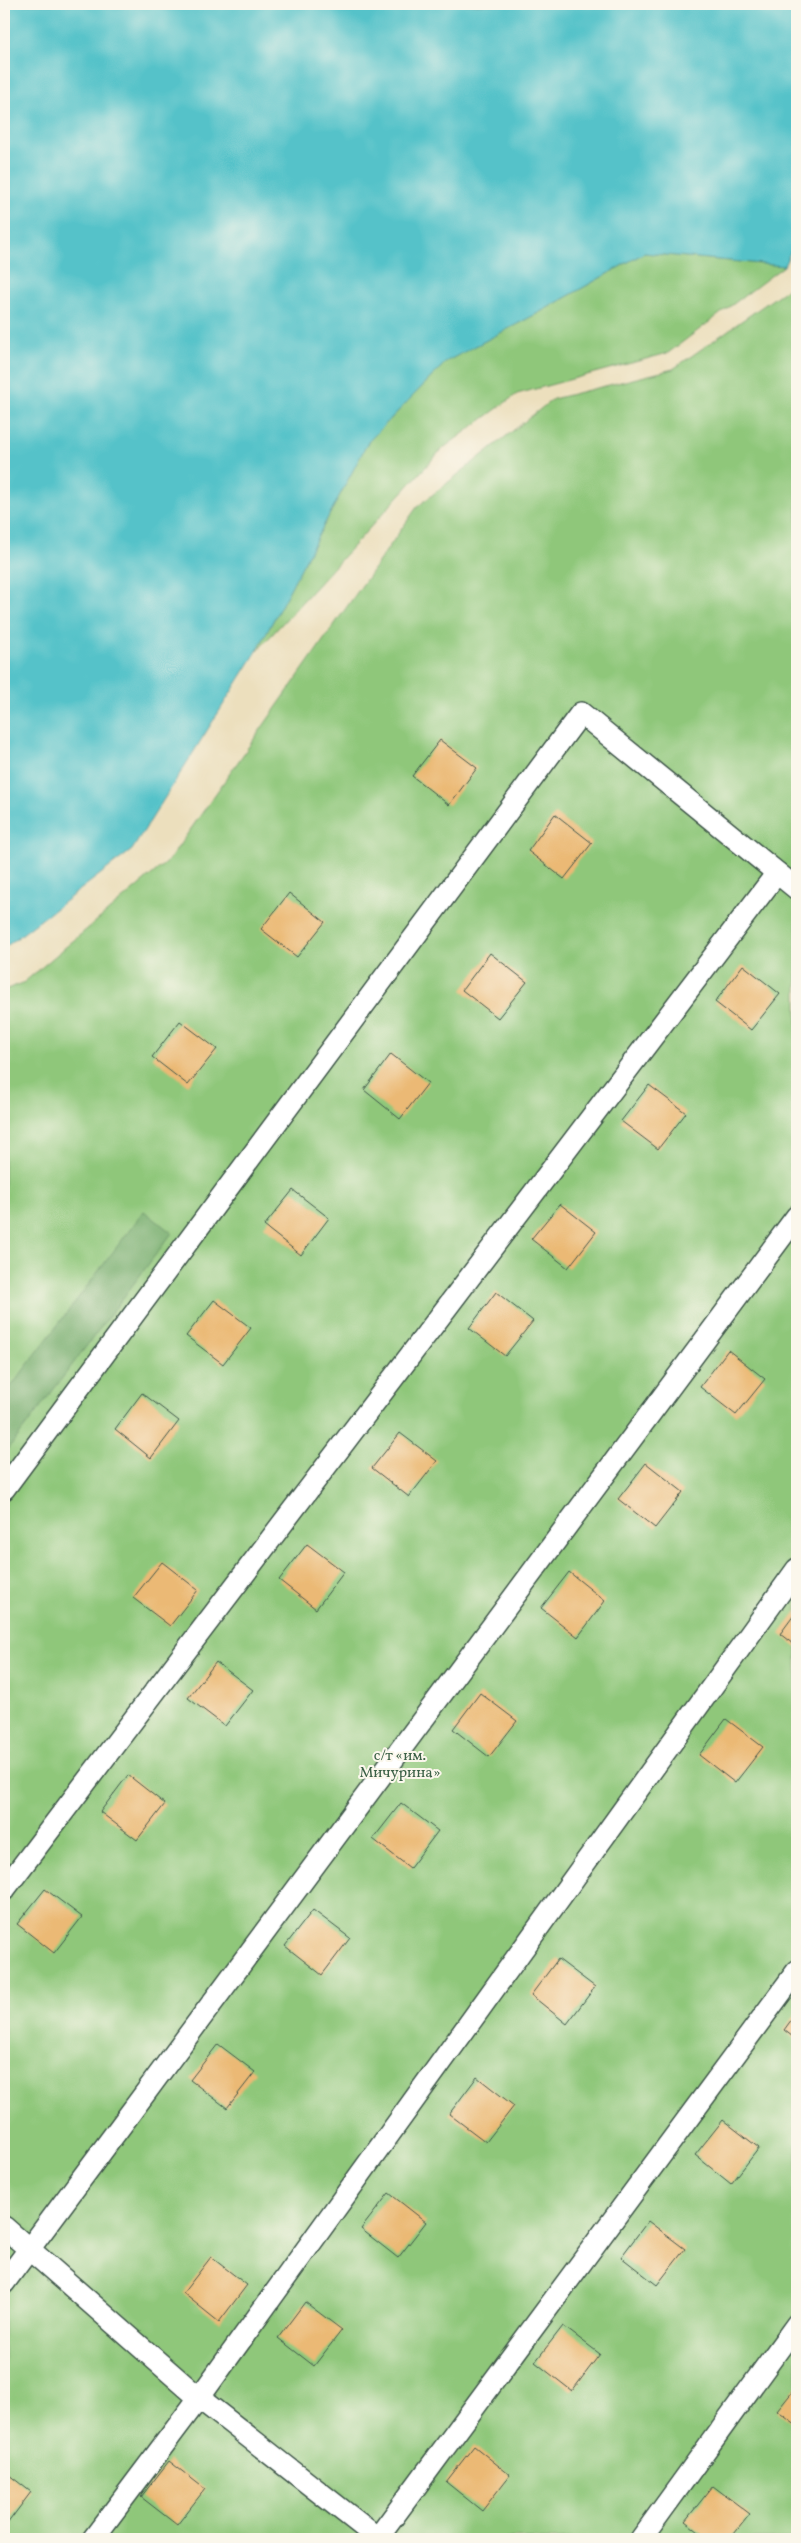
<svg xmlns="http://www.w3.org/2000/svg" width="801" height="2543" viewBox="0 0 801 2543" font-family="Vollkorn,serif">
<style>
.green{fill:#8fc77a;stroke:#578257}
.forest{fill:#73ac6a;stroke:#49744f}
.water{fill:#54c2c9;stroke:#3a807e}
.building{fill:#ebb975}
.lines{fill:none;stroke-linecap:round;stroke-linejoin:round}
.lane-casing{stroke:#3e5549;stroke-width:24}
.lane{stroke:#fff;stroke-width:21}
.labels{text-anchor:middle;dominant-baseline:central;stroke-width:4;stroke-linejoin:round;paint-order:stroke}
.park-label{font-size:15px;fill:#3b6046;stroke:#fbf7ec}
</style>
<rect width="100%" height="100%" fill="#fbf7ec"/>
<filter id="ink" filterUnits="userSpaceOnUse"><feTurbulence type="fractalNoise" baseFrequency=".02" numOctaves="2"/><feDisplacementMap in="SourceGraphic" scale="10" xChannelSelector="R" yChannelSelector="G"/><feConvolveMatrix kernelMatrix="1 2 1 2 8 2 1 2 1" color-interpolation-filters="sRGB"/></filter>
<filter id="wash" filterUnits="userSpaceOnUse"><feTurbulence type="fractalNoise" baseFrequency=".0096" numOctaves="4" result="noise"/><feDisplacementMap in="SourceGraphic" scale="20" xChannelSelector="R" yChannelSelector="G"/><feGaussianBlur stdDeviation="1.12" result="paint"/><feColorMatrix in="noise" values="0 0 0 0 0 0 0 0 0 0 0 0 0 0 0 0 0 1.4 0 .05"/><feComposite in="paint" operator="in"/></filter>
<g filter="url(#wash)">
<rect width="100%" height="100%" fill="#ecdfbd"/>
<g class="green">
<path d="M 644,253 L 784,266 L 668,353 L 517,394 L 442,449 L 257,651 L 368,442 L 447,361 L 542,311 Z"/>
<path d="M 797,282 L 797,2539 L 4,2539 L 4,990 L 23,983 L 169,860 L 417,507 L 553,399 L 673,369 Z"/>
</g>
<path class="forest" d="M 144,1211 L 172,1233 L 4,1455 L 4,1396 Z"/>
<path class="water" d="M 4,4 L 797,4 L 797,238 L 784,266 L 644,253 L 542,311 L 447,361 L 368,442 L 257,651 L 132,850 L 4,948 Z"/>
<g id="blocks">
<g class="building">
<path d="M 440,740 L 477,768 L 449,805 L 412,776 Z"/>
<path d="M 555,814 L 592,843 L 564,879 L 528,851 Z"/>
<path d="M 289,893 L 325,922 L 297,957 L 261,929 Z"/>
<path d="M 490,953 L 527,982 L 498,1018 L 462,990 Z"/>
<path d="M 743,965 L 780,994 L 751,1030 L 715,1002 Z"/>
<path d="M 180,1021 L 217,1049 L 188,1085 L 152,1057 Z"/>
<path d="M 391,1054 L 428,1083 L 400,1119 L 364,1090 Z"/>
<path d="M 649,1085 L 686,1113 L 658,1149 L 621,1121 Z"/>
<path d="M 293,1190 L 329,1218 L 301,1255 L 264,1226 Z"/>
<path d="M 560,1204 L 596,1232 L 568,1268 L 531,1239 Z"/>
<path d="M 496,1292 L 533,1321 L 505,1356 L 469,1328 Z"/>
<path d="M 214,1300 L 251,1328 L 223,1364 L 186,1336 Z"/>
<path d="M 728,1350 L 765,1379 L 736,1415 L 700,1387 Z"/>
<path d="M 142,1393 L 179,1421 L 151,1458 L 115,1429 Z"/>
<path d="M 400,1433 L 437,1461 L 409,1497 L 372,1468 Z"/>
<path d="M 646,1463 L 683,1492 L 655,1528 L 618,1499 Z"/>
<path d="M 307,1544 L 344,1572 L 316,1609 L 279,1580 Z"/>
<path d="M 162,1562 L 198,1590 L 170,1626 L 133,1598 Z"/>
<path d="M 569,1572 L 605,1601 L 578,1637 L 541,1608 Z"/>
<path d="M 797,1611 L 797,1647 L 780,1634 Z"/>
<path d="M 216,1662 L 253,1690 L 225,1726 L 188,1698 Z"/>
<path d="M 480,1693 L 517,1721 L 489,1757 L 453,1729 Z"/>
<path d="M 726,1719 L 763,1747 L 735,1783 L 699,1755 Z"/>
<path d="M 128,1775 L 165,1804 L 137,1840 L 100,1812 Z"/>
<path d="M 401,1803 L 438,1831 L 410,1868 L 373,1839 Z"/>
<path d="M 45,1889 L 82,1917 L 54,1953 L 17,1924 Z"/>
<path d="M 313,1910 L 350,1938 L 322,1975 L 285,1946 Z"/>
<path d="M 558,1959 L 595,1987 L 567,2024 L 531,1995 Z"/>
<path d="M 797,2012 L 797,2040 L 784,2030 Z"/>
<path d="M 218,2044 L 255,2072 L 227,2108 L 190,2080 Z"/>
<path d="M 477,2077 L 514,2106 L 486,2142 L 449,2114 Z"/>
<path d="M 723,2120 L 759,2148 L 731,2184 L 695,2155 Z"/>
<path d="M 389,2193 L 426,2222 L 398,2258 L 361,2229 Z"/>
<path d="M 648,2221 L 685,2249 L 657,2285 L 621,2257 Z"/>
<path d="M 211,2257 L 247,2285 L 219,2322 L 183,2293 Z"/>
<path d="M 305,2302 L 342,2330 L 314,2366 L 278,2338 Z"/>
<path d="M 563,2326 L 600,2354 L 572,2391 L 535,2362 Z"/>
<path d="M 797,2386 L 797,2426 L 777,2411 Z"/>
<path d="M 474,2446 L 510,2475 L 482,2511 L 446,2482 Z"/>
<path d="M 169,2461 L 205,2489 L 177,2525 L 141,2497 Z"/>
<path d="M 4,2471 L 31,2492 L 4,2528 Z"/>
<path d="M 713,2486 L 750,2514 L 730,2539 L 708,2539 L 685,2521 Z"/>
</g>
</g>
</g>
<g filter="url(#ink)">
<use href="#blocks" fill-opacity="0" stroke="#3e5549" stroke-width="1"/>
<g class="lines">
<defs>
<g id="lane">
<path d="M 4,1489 L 581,713 L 797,889"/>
<path d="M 4,1890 L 777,873"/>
<path d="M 4,2227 L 199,2398 L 379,2539"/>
<path d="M 4,2283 L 797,1216"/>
<path d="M 93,2539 L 199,2398 L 797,1569"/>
<path d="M 377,2539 L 797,1971"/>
<path d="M 641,2539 L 797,2324"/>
</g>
</defs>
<use href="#lane" class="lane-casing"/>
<use href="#lane" class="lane"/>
</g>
</g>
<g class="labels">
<g class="park-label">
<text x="400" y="1756">с/т «им.<tspan x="400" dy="17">Мичурина»</tspan></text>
</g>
</g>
<rect width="801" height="2543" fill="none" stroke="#fbf7ec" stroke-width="20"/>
</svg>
